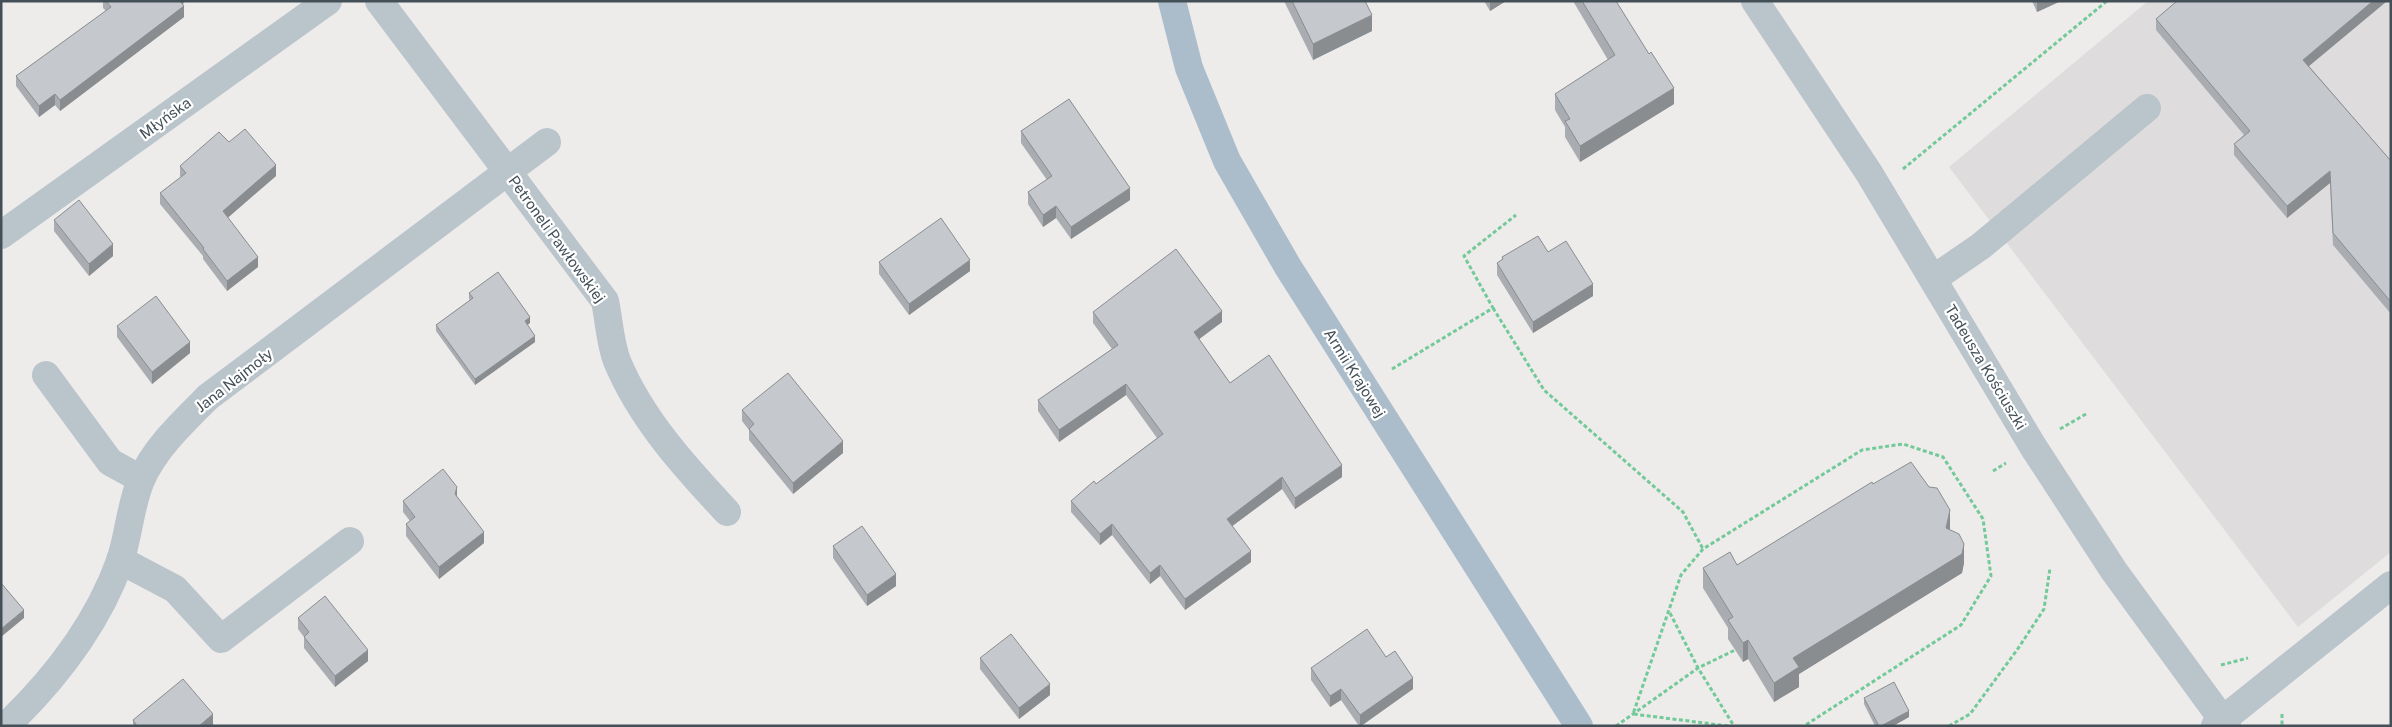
<svg xmlns="http://www.w3.org/2000/svg" width="2392" height="727" viewBox="0 0 2392 727" font-family="'Public Sans',sans-serif">
<style>
.education{fill:#dfdcdd}
.lines{fill:none;stroke-linecap:round;stroke-linejoin:round}
.path{stroke:#71ca97;stroke-width:3;stroke-dasharray:4 2.5;stroke-linecap:butt}
.minor{stroke:#b9c4cb;stroke-width:28}
.major{stroke:#abbdcb;stroke-width:28}
.wall{fill:#a9adb1}
.shaded-wall{fill:#8a8d90}
.building{fill:#c5c9ce;stroke:#8a8d90}
.labels{text-anchor:middle;dominant-baseline:central;stroke-width:4.5;stroke-linejoin:round;paint-order:stroke}
.street-label{font-size:15px;fill:#445058;stroke:#fff}
</style>
<rect width="100%" height="100%" fill="#eeebeb"/>
<path class="education" d="M 2148,1 L 2391,1 L 2391,552 L 2298,627 L 1949,167 Z"/>
<g class="lines">
<g class="path">
<path d="M 1903,169 L 2107,1"/>
<path d="M 1493,308 L 1544,390 L 1683,512 L 1703,549"/>
<path d="M 1392,369 L 1493,308 L 1464,256 L 1516,215"/>
<path d="M 2060,429 L 2086,414"/>
<path d="M 1993,471 L 2006,463"/>
<path d="M 1670,613 L 1698,668 L 1734,726"/>
<path d="M 2221,665 L 2248,658"/>
<path d="M 2282,714 L 2282,726"/>
<path d="M 1616,726 L 1698,668 L 1735,650"/>
<path d="M 1728,726 L 1633,714 L 1681,575 L 1703,549 L 1862,450 L 1903,444 L 1943,457 L 1983,519 L 1991,576 L 1961,625 L 1804,726"/>
<path d="M 1949,726 L 1970,714 L 2017,650 L 2044,609 L 2050,568"/>
</g>
<g class="minor">
<path d="M 379,1 L 605,301 C 609,320 610,343 617,361 C 641,419 685,467 727,512"/>
<path d="M 1755,1 L 1869,173 L 2034,448 L 2114,571 L 2227,726"/>
<path d="M 1,235 L 328,1"/>
<path d="M 1933,279 L 1981,246 L 2147,108"/>
<path d="M 46,375 L 110,462 L 141,479"/>
<path d="M 120,560 L 175,589 L 221,639 L 350,541"/>
<path d="M 6,726 C 55,679 97,625 120,561 C 129,535 130,506 141,480 C 155,448 183,422 208,397 L 547,142"/>
<path d="M 2215,726 L 2391,585"/>
</g>
<path class="major" d="M 1172,1 L 1189,68 L 1227,161 L 1288,267 L 1579,726"/>
</g>
<g class="wall">
<path d="M 103,1 L 184,1 L 183,5 L 184,17 L 60,111 L 55,105 L 39,117 L 16,86 L 16,76 L 106,11 L 103,8 Z"/>
<path d="M 1284,1 L 1365,1 L 1372,31 L 1313,60 Z"/>
<path d="M 1484,1 L 1506,1 L 1490,11 Z"/>
<path d="M 1573,1 L 1616,1 L 1674,104 L 1580,162 L 1565,137 L 1565,127 L 1555,110 L 1555,94 L 1608,60 Z"/>
<path d="M 2032,1 L 2061,1 L 2037,12 Z"/>
<path d="M 2177,1 L 2387,1 L 2309,66 L 2391,161 L 2391,314 L 2333,245 L 2330,183 L 2287,218 L 2234,155 L 2234,144 L 2244,135 L 2156,30 L 2156,19 Z"/>
<path d="M 1021,131 L 1130,200 L 1071,239 L 1056,218 L 1043,227 L 1028,204 L 1028,192 L 1047,180 L 1021,143 Z"/>
<path d="M 229,142 L 276,176 L 228,217 L 258,267 L 227,291 L 203,259 L 203,256 L 160,204 L 160,193 L 181,177 L 180,176 L 180,166 Z"/>
<path d="M 54,220 L 113,256 L 89,276 L 54,231 Z"/>
<path d="M 1548,252 L 1593,296 L 1533,333 L 1497,275 L 1497,263 L 1502,260 L 1502,257 Z"/>
<path d="M 879,262 L 970,271 L 909,315 L 879,274 Z"/>
<path d="M 469,293 L 530,323 L 527,325 L 535,342 L 475,385 L 436,331 L 436,325 L 470,300 L 469,299 Z"/>
<path d="M 1093,312 L 1222,322 L 1199,339 L 1230,383 L 1342,477 L 1295,509 L 1282,489 L 1232,526 L 1251,562 L 1185,610 L 1160,576 L 1150,584 L 1112,535 L 1100,545 L 1071,512 L 1071,501 L 1096,484 L 1157,438 L 1126,395 L 1059,442 L 1038,411 L 1038,400 L 1112,349 L 1093,323 Z"/>
<path d="M 117,326 L 190,353 L 152,384 L 117,337 Z"/>
<path d="M 742,410 L 843,453 L 793,494 L 749,440 L 749,430 L 742,421 Z"/>
<path d="M 1873,484 L 1950,530 L 1964,563 L 1962,573 L 1799,674 L 1799,687 L 1774,702 L 1748,659 L 1743,662 L 1728,639 L 1728,628 L 1703,588 L 1703,568 L 1737,565 Z"/>
<path d="M 457,497 L 484,543 L 439,579 L 406,536 L 406,524 L 410,521 L 403,512 L 403,501 Z"/>
<path d="M 833,546 L 896,586 L 867,606 L 833,558 Z"/>
<path d="M 298,618 L 368,661 L 335,687 L 304,648 L 304,637 L 298,629 Z"/>
<path d="M 1386,657 L 1413,689 L 1361,726 L 1359,726 L 1341,700 L 1330,707 L 1311,680 L 1311,668 Z"/>
<path d="M 980,658 L 1050,695 L 1019,719 L 980,669 Z"/>
<path d="M 1864,698 L 1909,717 L 1893,726 L 1875,726 L 1864,704 Z"/>
<path d="M 133,720 L 213,726 L 133,726 Z"/>
</g>
<g class="shaded-wall">
<path d="M 180,1 L 184,1 L 181,8 L 184,6 L 184,17 L 60,111 L 60,100 Z"/>
<path d="M 1490,1 L 1506,1 L 1490,11 Z"/>
<path d="M 2037,1 L 2061,1 L 2037,12 Z"/>
<path d="M 2373,1 L 2387,1 L 2303,71 L 2303,60 Z"/>
<path d="M 1372,15 L 1372,31 L 1313,60 L 1313,44 Z"/>
<path d="M 1674,88 L 1674,104 L 1580,162 L 1580,146 Z"/>
<path d="M 55,94 L 55,105 L 39,117 L 39,106 Z"/>
<path d="M 276,165 L 276,176 L 223,222 L 223,211 Z"/>
<path d="M 2330,171 L 2330,183 L 2287,218 L 2287,206 Z"/>
<path d="M 1130,188 L 1130,200 L 1071,239 L 1071,227 Z"/>
<path d="M 1056,206 L 1056,218 L 1043,227 L 1043,215 Z"/>
<path d="M 113,244 L 113,256 L 89,276 L 89,264 Z"/>
<path d="M 258,257 L 258,267 L 227,291 L 227,281 Z"/>
<path d="M 970,260 L 970,271 L 909,315 L 909,304 Z"/>
<path d="M 1593,284 L 1593,296 L 1533,333 L 1533,322 Z"/>
<path d="M 1222,311 L 1222,322 L 1194,343 L 1194,332 Z"/>
<path d="M 530,317 L 530,323 L 525,327 L 525,321 Z"/>
<path d="M 535,336 L 535,342 L 475,385 L 475,379 Z"/>
<path d="M 190,342 L 190,353 L 152,384 L 152,372 Z"/>
<path d="M 1126,384 L 1126,395 L 1059,442 L 1059,430 Z"/>
<path d="M 843,441 L 843,453 L 793,494 L 793,483 Z"/>
<path d="M 1342,465 L 1342,477 L 1295,509 L 1295,498 Z"/>
<path d="M 1282,477 L 1282,489 L 1227,530 L 1227,519 Z"/>
<path d="M 457,487 L 457,499 L 455,494 Z"/>
<path d="M 1950,510 L 1950,529 L 1946,548 L 1946,528 Z"/>
<path d="M 1112,524 L 1112,535 L 1100,545 L 1100,534 Z"/>
<path d="M 484,532 L 484,543 L 439,579 L 439,567 Z"/>
<path d="M 1964,544 L 1964,563 L 1962,573 L 1799,674 L 1799,687 L 1774,702 L 1774,683 L 1793,658 Z"/>
<path d="M 1251,551 L 1251,562 L 1185,610 L 1185,599 Z"/>
<path d="M 1160,565 L 1160,576 L 1150,584 L 1150,573 Z"/>
<path d="M 896,574 L 896,586 L 867,606 L 867,595 Z"/>
<path d="M 24,610 L 24,618 L 1,637 L 1,629 Z"/>
<path d="M 1748,640 L 1748,659 L 1743,662 L 1743,643 Z"/>
<path d="M 368,650 L 368,661 L 335,687 L 335,676 Z"/>
<path d="M 1413,678 L 1413,689 L 1361,726 L 1360,726 L 1360,715 Z"/>
<path d="M 1050,684 L 1050,695 L 1019,719 L 1019,708 Z"/>
<path d="M 1341,689 L 1341,700 L 1330,707 L 1330,696 Z"/>
<path d="M 1909,711 L 1909,717 L 1893,726 L 1881,726 Z"/>
<path d="M 213,714 L 213,726 L 199,726 Z"/>
</g>
<g class="building">
<path d="M 106,1 L 180,1 L 184,6 L 60,100 L 55,94 L 39,106 L 16,76 L 111,7 Z"/>
<path d="M 1292,1 L 1365,1 L 1372,15 L 1313,44 Z"/>
<path d="M 1582,1 L 1616,1 L 1649,54 L 1651,52 L 1674,88 L 1580,146 L 1565,121 L 1570,119 L 1555,94 L 1615,55 Z"/>
<path d="M 2177,1 L 2373,1 L 2303,60 L 2391,161 L 2391,302 L 2333,233 L 2330,171 L 2287,206 L 2234,144 L 2250,131 L 2156,19 Z"/>
<path d="M 1069,99 L 1130,188 L 1071,227 L 1056,206 L 1043,215 L 1028,192 L 1052,176 L 1021,131 Z"/>
<path d="M 245,129 L 276,165 L 223,211 L 258,257 L 227,281 L 203,249 L 204,248 L 160,193 L 186,173 L 180,166 L 219,132 L 229,142 Z"/>
<path d="M 79,200 L 113,244 L 89,264 L 54,220 Z"/>
<path d="M 941,218 L 970,260 L 909,304 L 879,262 Z"/>
<path d="M 1538,236 L 1548,252 L 1566,241 L 1593,284 L 1533,322 L 1497,263 L 1503,259 L 1502,257 Z"/>
<path d="M 1176,249 L 1222,311 L 1194,332 L 1230,383 L 1269,355 L 1342,465 L 1295,498 L 1282,477 L 1227,519 L 1251,551 L 1185,599 L 1160,565 L 1150,573 L 1112,524 L 1100,534 L 1071,501 L 1094,481 L 1096,484 L 1163,434 L 1126,384 L 1059,430 L 1038,400 L 1118,345 L 1093,312 Z"/>
<path d="M 498,272 L 530,317 L 525,321 L 535,336 L 475,379 L 436,325 L 473,298 L 469,293 Z"/>
<path d="M 156,296 L 190,342 L 152,372 L 117,326 Z"/>
<path d="M 788,373 L 843,441 L 793,483 L 749,429 L 754,424 L 742,410 Z"/>
<path d="M 1911,462 L 1929,487 L 1937,488 L 1950,510 L 1946,528 L 1959,534 L 1964,544 L 1962,554 L 1793,658 L 1799,667 L 1774,683 L 1748,640 L 1743,643 L 1728,620 L 1733,617 L 1703,568 L 1730,552 L 1737,565 L 1872,482 L 1873,484 Z"/>
<path d="M 443,469 L 457,487 L 455,494 L 484,532 L 439,567 L 406,524 L 415,517 L 403,501 Z"/>
<path d="M 862,526 L 896,574 L 867,595 L 833,546 Z"/>
<path d="M 1,583 L 24,610 L 1,629 Z"/>
<path d="M 325,596 L 368,650 L 335,676 L 304,637 L 309,632 L 298,618 Z"/>
<path d="M 1367,629 L 1386,657 L 1395,651 L 1413,678 L 1360,715 L 1341,689 L 1330,696 L 1311,668 Z"/>
<path d="M 1011,634 L 1050,684 L 1019,708 L 980,658 Z"/>
<path d="M 183,679 L 213,714 L 199,726 L 137,726 L 133,720 Z"/>
<path d="M 1894,682 L 1909,711 L 1881,726 L 1879,726 L 1864,698 Z"/>
</g>
<g class="labels">
<g class="street-label">
<text transform="translate(165 118) rotate(-36)">Młyńska</text>
<text transform="translate(557 239) rotate(54)">Petroneli Pawłowskiej</text>
<text transform="translate(1986 367) rotate(59)">Tadeusza Kościuszki</text>
<text transform="translate(1355 373) rotate(58)">Armii Krajowej</text>
<text transform="translate(234 380) rotate(-38)">Jana Najmoły</text>
</g>
</g>
<rect width="2392" height="727" fill="none" stroke="#445058" stroke-width="5"/>
</svg>
